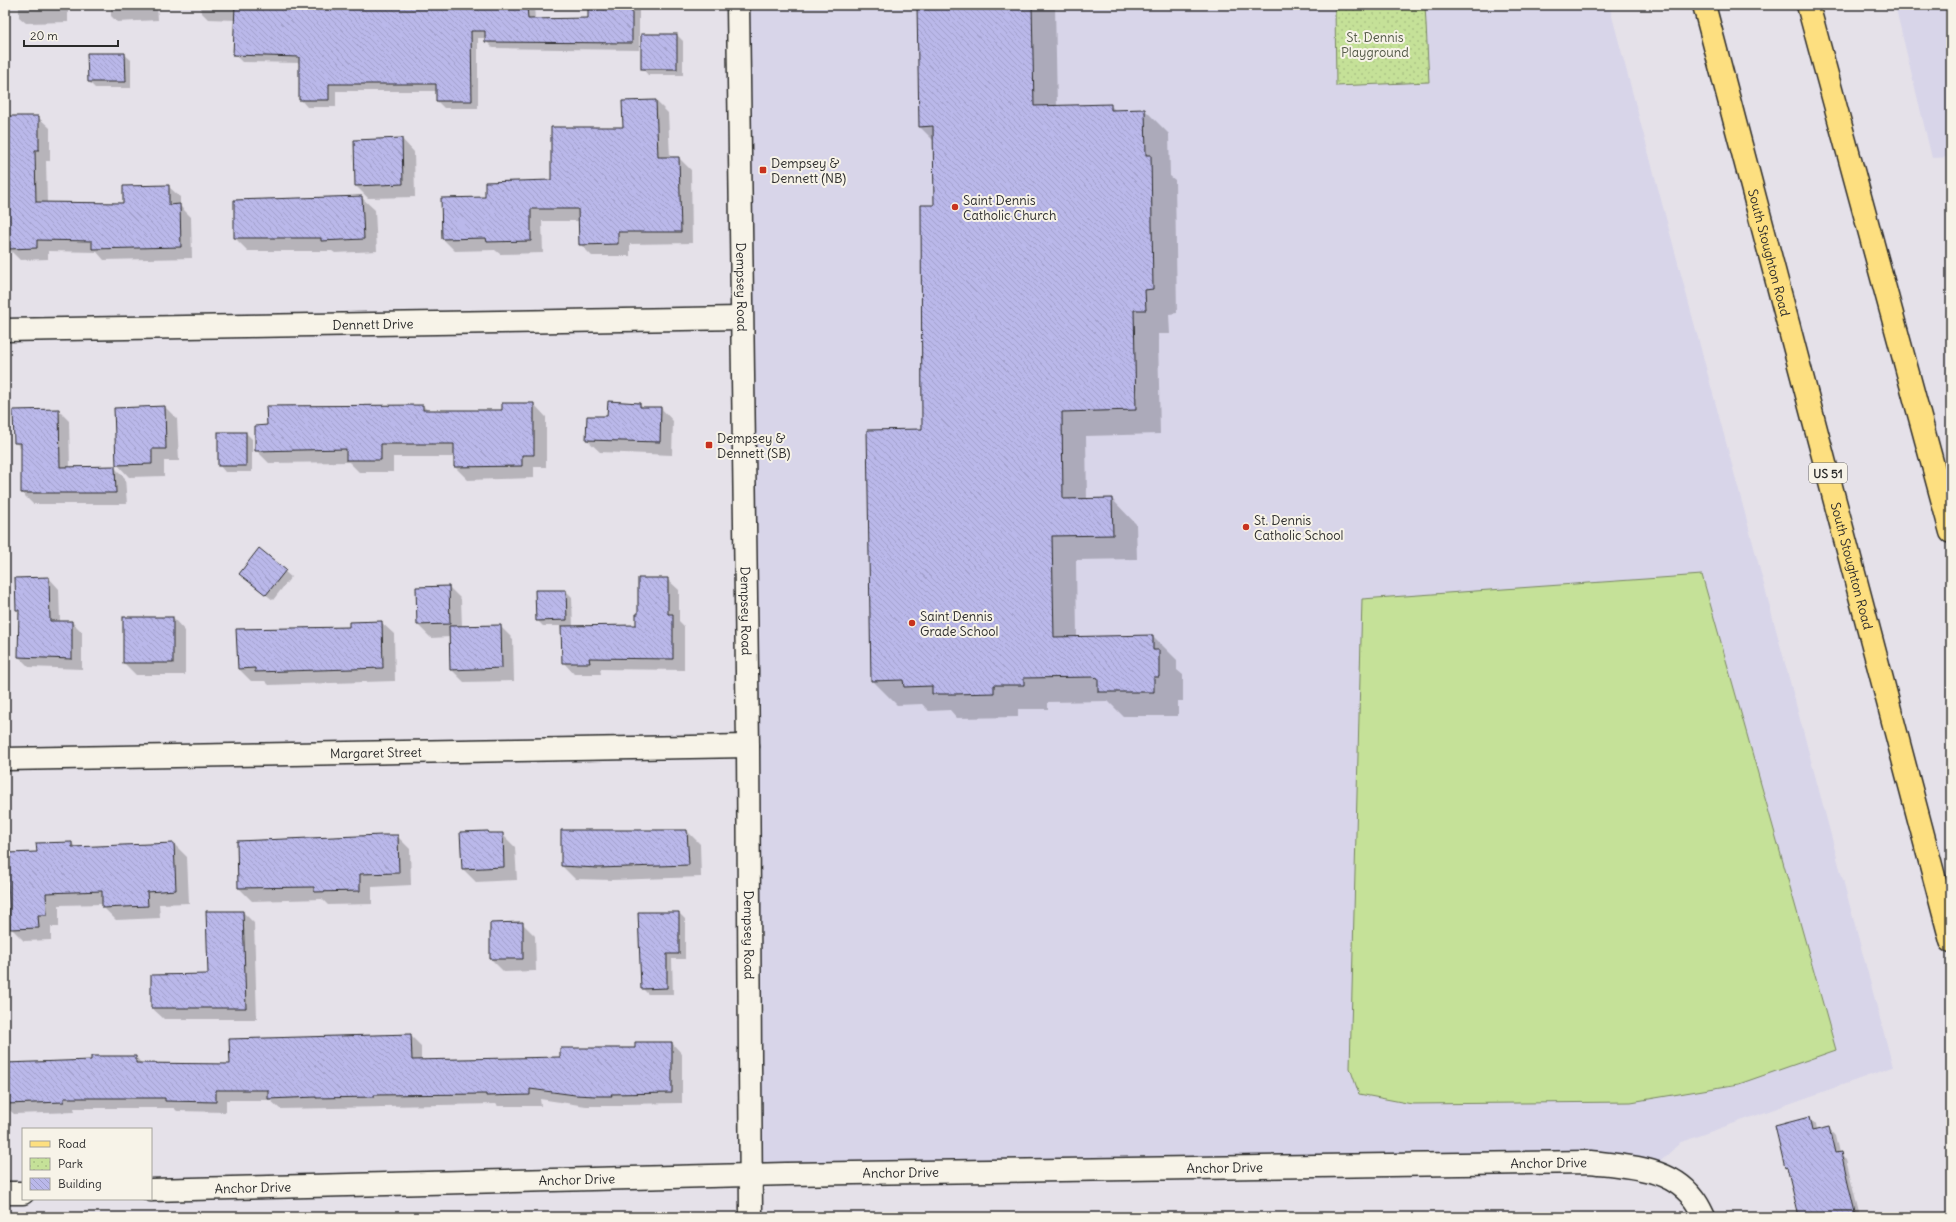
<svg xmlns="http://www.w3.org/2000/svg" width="1956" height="1222" viewBox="0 0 1956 1222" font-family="Delius,sans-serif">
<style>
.built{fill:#d8d5e9}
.grass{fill:#c5e198;stroke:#788662}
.park{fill:url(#park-dots);stroke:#788662}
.shadow{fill:#0003}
.building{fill:url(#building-back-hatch);stroke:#2b2b2b}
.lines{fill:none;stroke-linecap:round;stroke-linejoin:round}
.minor-casing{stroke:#2b2b2b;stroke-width:25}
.tertiary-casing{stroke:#2b2b2b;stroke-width:25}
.primary-casing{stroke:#2b2b2b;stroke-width:25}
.minor{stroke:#f7f3e8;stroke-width:22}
.tertiary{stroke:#f7f3e8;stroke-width:22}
.primary{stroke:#fddf80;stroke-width:22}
.poi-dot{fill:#c8321e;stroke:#f7f3e8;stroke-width:1.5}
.labels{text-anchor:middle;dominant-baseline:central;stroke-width:4;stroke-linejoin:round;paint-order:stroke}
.shield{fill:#f7f3e8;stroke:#686764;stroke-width:1}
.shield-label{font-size:12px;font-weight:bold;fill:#2b2b2b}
.park-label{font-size:13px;fill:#525846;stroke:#f7f3e8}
.poi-label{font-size:13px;fill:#2b2b2b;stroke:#f7f3e8;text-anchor:start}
.street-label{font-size:13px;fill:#2b2b2b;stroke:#f7f3e8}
</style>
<defs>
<pattern id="park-dots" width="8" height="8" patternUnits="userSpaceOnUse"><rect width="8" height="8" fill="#c5e198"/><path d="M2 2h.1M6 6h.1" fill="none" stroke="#a9c183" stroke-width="1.8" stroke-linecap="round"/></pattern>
<pattern id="building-back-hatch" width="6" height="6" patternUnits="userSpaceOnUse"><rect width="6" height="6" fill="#bab8ea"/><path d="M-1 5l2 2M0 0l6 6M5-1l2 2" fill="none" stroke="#a09ec9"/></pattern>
</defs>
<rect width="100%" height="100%" fill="#e5e1e9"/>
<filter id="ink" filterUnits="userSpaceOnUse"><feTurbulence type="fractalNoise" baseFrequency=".025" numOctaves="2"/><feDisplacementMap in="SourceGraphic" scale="8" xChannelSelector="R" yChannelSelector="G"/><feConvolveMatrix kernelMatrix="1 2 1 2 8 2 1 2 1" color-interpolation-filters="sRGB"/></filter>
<g filter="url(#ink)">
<g class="built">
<path d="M 738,5 L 1609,5 L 1893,1067 L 1681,1142 L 1650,1171 L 750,1175 Z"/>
<path d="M 1895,5 L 1951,5 L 1951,157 L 1932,158 Z"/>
</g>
<path class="grass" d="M 1702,575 L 1836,1050 L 1739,1084 L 1631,1102 L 1412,1104 L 1359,1094 L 1350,1068 L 1362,599 Z"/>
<path class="park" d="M 1335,5 L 1425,5 L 1429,82 L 1336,86 Z"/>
<g class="shadow">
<path d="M 19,5 L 68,5 L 68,22 L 26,23 L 19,17 Z"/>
<path d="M 111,5 L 157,5 L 158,20 L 117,22 L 111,16 Z"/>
<path d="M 201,5 L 534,5 L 535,20 L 589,19 L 589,5 L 639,5 L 639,50 L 493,48 L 486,41 L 486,38 L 478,38 L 478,108 L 444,108 L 437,101 L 437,91 L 336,91 L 336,107 L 307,107 L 300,99 L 300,63 L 242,62 L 234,54 L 235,20 L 208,19 L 201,12 Z"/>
<path d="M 918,5 L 1055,5 L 1057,106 L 1110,105 L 1116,111 L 1145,110 L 1169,134 L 1170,176 L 1175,180 L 1177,313 L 1169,314 L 1170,334 L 1158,334 L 1160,434 L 1086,436 L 1087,499 L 1112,499 L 1136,524 L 1137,559 L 1076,560 L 1077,637 L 1153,636 L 1177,660 L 1177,670 L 1183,675 L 1183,701 L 1178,701 L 1178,716 L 1123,716 L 1108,701 L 1048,702 L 1048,709 L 1018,709 L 1018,717 L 957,718 L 950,710 L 929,711 L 922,704 L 897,705 L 872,680 L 923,430 L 935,206 L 934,141 L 920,127 Z"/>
<path d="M 642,35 L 677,35 L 683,41 L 683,75 L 648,75 L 642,68 Z"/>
<path d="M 88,54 L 124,54 L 131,60 L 131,88 L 95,88 L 89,82 Z"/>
<path d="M 656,101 L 668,113 L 670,158 L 679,158 L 691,170 L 692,243 L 630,244 L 630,256 L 592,256 L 580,244 L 579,221 L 542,221 L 543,253 L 500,254 L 495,250 L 455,251 L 443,239 L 486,198 L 552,181 L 624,128 Z"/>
<path d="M 38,117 L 50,128 L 50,161 L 46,161 L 47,203 L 124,204 L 168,186 L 180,197 L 180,206 L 191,217 L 192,258 L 104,260 L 97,252 L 48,251 L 48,259 L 20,260 L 8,248 L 5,248 L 5,182 L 9,182 Z"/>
<path d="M 402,139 L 414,152 L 415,197 L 368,198 L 356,186 Z"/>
<path d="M 362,198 L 375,210 L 377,251 L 335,253 L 332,251 L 248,251 L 235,238 L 235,201 Z"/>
<path d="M 534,404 L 546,417 L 546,467 L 534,467 L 534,478 L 468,480 L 455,467 L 455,457 L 393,457 L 393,472 L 359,472 L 349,462 L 269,463 L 256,450 L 423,406 L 429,411 L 503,411 Z"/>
<path d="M 640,404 L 644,408 L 661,408 L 673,421 L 672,455 L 600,452 L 587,440 L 608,417 Z"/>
<path d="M 165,407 L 177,419 L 179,461 L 164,461 L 164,476 L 129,477 L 117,464 Z"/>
<path d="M 58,410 L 69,421 L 70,468 L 114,467 L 125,478 L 127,504 L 33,504 L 22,493 L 22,449 L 15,442 Z"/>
<path d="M 246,433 L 252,439 L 252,472 L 225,472 L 219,465 Z"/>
<path d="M 259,550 L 291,577 L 273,600 L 247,580 Z"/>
<path d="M 49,578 L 59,589 L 60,622 L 72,622 L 82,632 L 82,669 L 29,667 L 19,657 L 20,612 L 17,609 Z"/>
<path d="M 667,579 L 679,590 L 679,621 L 684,626 L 684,670 L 600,669 L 601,674 L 574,674 L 563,662 L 562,626 L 543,626 L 537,620 L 566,591 L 572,597 L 573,627 L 637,626 Z"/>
<path d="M 449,587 L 461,599 L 462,627 L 500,626 L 513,639 L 514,681 L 464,682 L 451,669 L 450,637 L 431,638 L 418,625 Z"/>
<path d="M 173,618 L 185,631 L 185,675 L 136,675 L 124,663 Z"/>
<path d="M 381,622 L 394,634 L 395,681 L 269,685 L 265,681 L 251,681 L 239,669 L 350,628 Z"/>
<path d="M 687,831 L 700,844 L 701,877 L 612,880 L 575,879 L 562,866 Z"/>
<path d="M 488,832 L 490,834 L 502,834 L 515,847 L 517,880 L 476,882 L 463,869 L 461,833 Z"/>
<path d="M 397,836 L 410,849 L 411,885 L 372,887 L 372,904 L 328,905 L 322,899 L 252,901 L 239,888 L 257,840 Z"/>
<path d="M 72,843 L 76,848 L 174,844 L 187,857 L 189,903 L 159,904 L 160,918 L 116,920 L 103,907 L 103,904 L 59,905 L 59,927 L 51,927 L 51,940 L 24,941 L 11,928 L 38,853 Z"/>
<path d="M 243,912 L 254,923 L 257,1019 L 164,1019 L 152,1008 L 209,975 Z"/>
<path d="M 679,913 L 685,919 L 685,959 L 672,959 L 673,994 L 648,994 L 642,988 Z"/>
<path d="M 522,923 L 535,936 L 536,971 L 504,972 L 491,959 Z"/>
<path d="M 410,1035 L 421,1046 L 421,1061 L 561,1058 L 672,1043 L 682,1054 L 682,1103 L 622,1104 L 622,1106 L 586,1106 L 540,1099 L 541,1106 L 498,1106 L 496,1104 L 385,1106 L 385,1107 L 280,1109 L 270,1100 L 226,1100 L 226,1112 L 177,1111 L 174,1108 L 74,1108 L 75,1112 L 14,1114 L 5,1106 L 5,1064 L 92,1061 L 136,1057 L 142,1064 L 231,1065 Z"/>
<path d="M 1809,1118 L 1815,1125 L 1816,1131 L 1829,1128 L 1835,1135 L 1839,1153 L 1846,1159 L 1860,1217 L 1800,1217 L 1789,1171 L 1786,1168 Z"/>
</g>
<g class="building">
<path d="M 235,5 L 527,5 L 528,19 L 588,18 L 588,5 L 632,5 L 632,43 L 485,42 L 485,31 L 471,31 L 472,101 L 436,101 L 436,84 L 329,84 L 329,100 L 299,100 L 299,57 L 233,55 Z"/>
<path d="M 917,5 L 1032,5 L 1034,106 L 1111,104 L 1111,110 L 1145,109 L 1146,155 L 1151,155 L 1153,289 L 1145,290 L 1146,310 L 1134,310 L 1136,410 L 1062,412 L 1063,499 L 1112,498 L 1113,535 L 1052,536 L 1054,637 L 1153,635 L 1153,650 L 1159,650 L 1159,677 L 1154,677 L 1154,692 L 1098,692 L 1098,678 L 1093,677 L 1024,678 L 1024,685 L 994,685 L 994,693 L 955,694 L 932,694 L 932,686 L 904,687 L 903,680 L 871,681 L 867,430 L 922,429 L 921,205 L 934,205 L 933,126 L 919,127 Z"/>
<rect x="641" y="34" width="36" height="35"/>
<path d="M 87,53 L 125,53 L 126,82 L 88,82 Z"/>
<path d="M 656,100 L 658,157 L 679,157 L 681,232 L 618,232 L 618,244 L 579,245 L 578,209 L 531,209 L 531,241 L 487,242 L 486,238 L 442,239 L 441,198 L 485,197 L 485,182 L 551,180 L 551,127 L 623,127 L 622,101 Z"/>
<path d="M 8,116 L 39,116 L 39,150 L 35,150 L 36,202 L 123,203 L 123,186 L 169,185 L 169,205 L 180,204 L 181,247 L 92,249 L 92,241 L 37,240 L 37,248 L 8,249 L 7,237 L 5,237 L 5,181 L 8,181 Z"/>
<path d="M 402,138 L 403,184 L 355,186 L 354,140 Z"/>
<path d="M 362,196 L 364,239 L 321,241 L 321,238 L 234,238 L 234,200 Z"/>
<path d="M 608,401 L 640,403 L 640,407 L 661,407 L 660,442 L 586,440 L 587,416 L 607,416 Z"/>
<path d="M 502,403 L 534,403 L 534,455 L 522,455 L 522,466 L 454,467 L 454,444 L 381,444 L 381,460 L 346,460 L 346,449 L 255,451 L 255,426 L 267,425 L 266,406 L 423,405 L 423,410 L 502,410 Z"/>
<path d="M 165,406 L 166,449 L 152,449 L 152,464 L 116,465 L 114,408 Z"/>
<path d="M 59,409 L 60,467 L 115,466 L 116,493 L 21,493 L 21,443 L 14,443 L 13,410 Z"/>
<rect x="218" y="432" width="28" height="34"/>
<path d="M 259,548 L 286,570 L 266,595 L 239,574 Z"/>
<path d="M 49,577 L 50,621 L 72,621 L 72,659 L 18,657 L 19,610 L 16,610 L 15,578 Z"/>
<path d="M 638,578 L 668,578 L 668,614 L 673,614 L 673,659 L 589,658 L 590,663 L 562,663 L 561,626 L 636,625 L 636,614 L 638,614 Z"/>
<path d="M 449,586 L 450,624 L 417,625 L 416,587 Z"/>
<path d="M 535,590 L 566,590 L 567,620 L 536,621 Z"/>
<rect x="123" y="617" width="50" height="46"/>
<path d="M 382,621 L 383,668 L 255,672 L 255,668 L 238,669 L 236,629 L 349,627 L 349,622 Z"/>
<path d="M 501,625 L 502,668 L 450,670 L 449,626 Z"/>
<path d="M 561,830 L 687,830 L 689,865 L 598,868 L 561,866 Z"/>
<path d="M 488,831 L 489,833 L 503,833 L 504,867 L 462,869 L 460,832 Z"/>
<path d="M 382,835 L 398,835 L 399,873 L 360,874 L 360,891 L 314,892 L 314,887 L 238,888 L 237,841 Z"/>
<path d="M 72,842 L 72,847 L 174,843 L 176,890 L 147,892 L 148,906 L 102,908 L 102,891 L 46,893 L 47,915 L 38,915 L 39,928 L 10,929 L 7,853 L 37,852 L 36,843 Z"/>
<path d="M 206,911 L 243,911 L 246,1008 L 151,1008 L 151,975 L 208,974 Z"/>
<path d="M 638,912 L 679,912 L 679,954 L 667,954 L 667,988 L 641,989 Z"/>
<path d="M 523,922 L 523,959 L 490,959 L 490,923 Z"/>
<path d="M 411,1034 L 412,1060 L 560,1057 L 560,1048 L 635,1048 L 635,1042 L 672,1042 L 672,1093 L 611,1094 L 612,1096 L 595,1096 L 575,1095 L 530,1089 L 530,1095 L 486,1096 L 486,1094 L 374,1095 L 374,1097 L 316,1098 L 316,1097 L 268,1099 L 268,1090 L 216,1090 L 216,1102 L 165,1101 L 165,1098 L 64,1098 L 64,1102 L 5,1104 L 5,1063 L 91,1060 L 91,1056 L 136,1056 L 136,1063 L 230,1064 L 229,1039 Z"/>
<path d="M 1809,1117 L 1812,1131 L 1829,1127 L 1835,1153 L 1841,1152 L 1856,1217 L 1799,1217 L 1787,1167 L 1785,1168 L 1775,1126 Z"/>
</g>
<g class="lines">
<defs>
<g id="minor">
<path id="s1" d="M 5,330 L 741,318"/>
<path id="s2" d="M 5,759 L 748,746"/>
<path id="s3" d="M 151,1190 L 786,1174 L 1590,1162 C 1625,1166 1670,1167 1693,1198 C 1698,1204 1701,1211 1704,1217"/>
<path d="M 5,1193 L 23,1193"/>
</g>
<g id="tertiary">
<path id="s4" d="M 738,5 L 748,746 L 751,1217"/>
</g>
<g id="primary">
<path id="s5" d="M 1704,5 L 1951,941"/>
<path d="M 1808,5 L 1951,532"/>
</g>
</defs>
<use href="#minor" class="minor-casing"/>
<use href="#tertiary" class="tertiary-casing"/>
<use href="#primary" class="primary-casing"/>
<use href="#minor" class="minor"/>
<use href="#tertiary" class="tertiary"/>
<use href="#primary" class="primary"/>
</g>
</g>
<g class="poi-dot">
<rect x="759" y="166" width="8" height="8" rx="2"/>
<circle cx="955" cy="207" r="4"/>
<rect x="705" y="441" width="8" height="8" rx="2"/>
<circle cx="1246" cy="527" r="4"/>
<circle cx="912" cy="623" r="4"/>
</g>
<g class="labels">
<rect class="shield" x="1809" y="463" width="38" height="20" rx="3"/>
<g class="shield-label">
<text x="1828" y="473">US 51</text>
</g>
<g class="park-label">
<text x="1375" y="37">St. Dennis<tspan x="1375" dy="15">Playground</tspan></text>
</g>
<g class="poi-label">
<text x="771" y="163">Dempsey &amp;<tspan x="771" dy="15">Dennett (NB)</tspan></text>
<text x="963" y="200">Saint Dennis<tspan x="963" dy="15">Catholic Church</tspan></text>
<text x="717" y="438">Dempsey &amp;<tspan x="717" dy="15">Dennett (SB)</tspan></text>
<text x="1254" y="520">St. Dennis<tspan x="1254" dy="15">Catholic School</tspan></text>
<text x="920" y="616">Saint Dennis<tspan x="920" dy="15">Grade School</tspan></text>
</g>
<g class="street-label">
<text stroke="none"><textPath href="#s5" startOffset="256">South Stoughton Road</textPath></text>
<text stroke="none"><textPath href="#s4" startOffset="282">Dempsey Road</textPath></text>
<text stroke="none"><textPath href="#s1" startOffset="368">Dennett Drive</textPath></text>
<text stroke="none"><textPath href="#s5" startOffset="580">South Stoughton Road</textPath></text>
<text stroke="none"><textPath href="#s4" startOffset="606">Dempsey Road</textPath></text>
<text stroke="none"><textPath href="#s2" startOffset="371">Margaret Street</textPath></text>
<text stroke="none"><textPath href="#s4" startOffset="930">Dempsey Road</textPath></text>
<text stroke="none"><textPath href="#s3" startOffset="1398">Anchor Drive</textPath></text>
<text stroke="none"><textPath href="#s3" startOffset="1074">Anchor Drive</textPath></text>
<text stroke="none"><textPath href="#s3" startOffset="750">Anchor Drive</textPath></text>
<text stroke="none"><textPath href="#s3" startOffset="426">Anchor Drive</textPath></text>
<text stroke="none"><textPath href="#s3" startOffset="102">Anchor Drive</textPath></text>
</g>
</g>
<rect width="1956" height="1222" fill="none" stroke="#f7f3e8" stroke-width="20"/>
<rect x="10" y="10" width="1936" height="1202" fill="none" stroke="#2b2b2b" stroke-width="1.5" filter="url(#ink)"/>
<rect x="22" y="1128" width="130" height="72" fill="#f7f3e8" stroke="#a5a39c"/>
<rect x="30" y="1141" width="20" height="6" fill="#fddf80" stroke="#a5a39c"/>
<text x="58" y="1148" font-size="12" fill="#2b2b2b">Road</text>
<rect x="30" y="1158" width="20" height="12" fill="url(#park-dots)" stroke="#a5a39c"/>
<text x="58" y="1168" font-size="12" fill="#2b2b2b">Park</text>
<rect x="30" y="1178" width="20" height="12" fill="url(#building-back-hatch)" stroke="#a5a39c"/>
<text x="58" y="1188" font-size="12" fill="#2b2b2b">Building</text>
<path d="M24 40v6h94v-6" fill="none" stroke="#2b2b2b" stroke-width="2"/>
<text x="30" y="40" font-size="12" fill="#2b2b2b" stroke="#f7f3e8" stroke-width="3" paint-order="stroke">20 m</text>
</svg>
